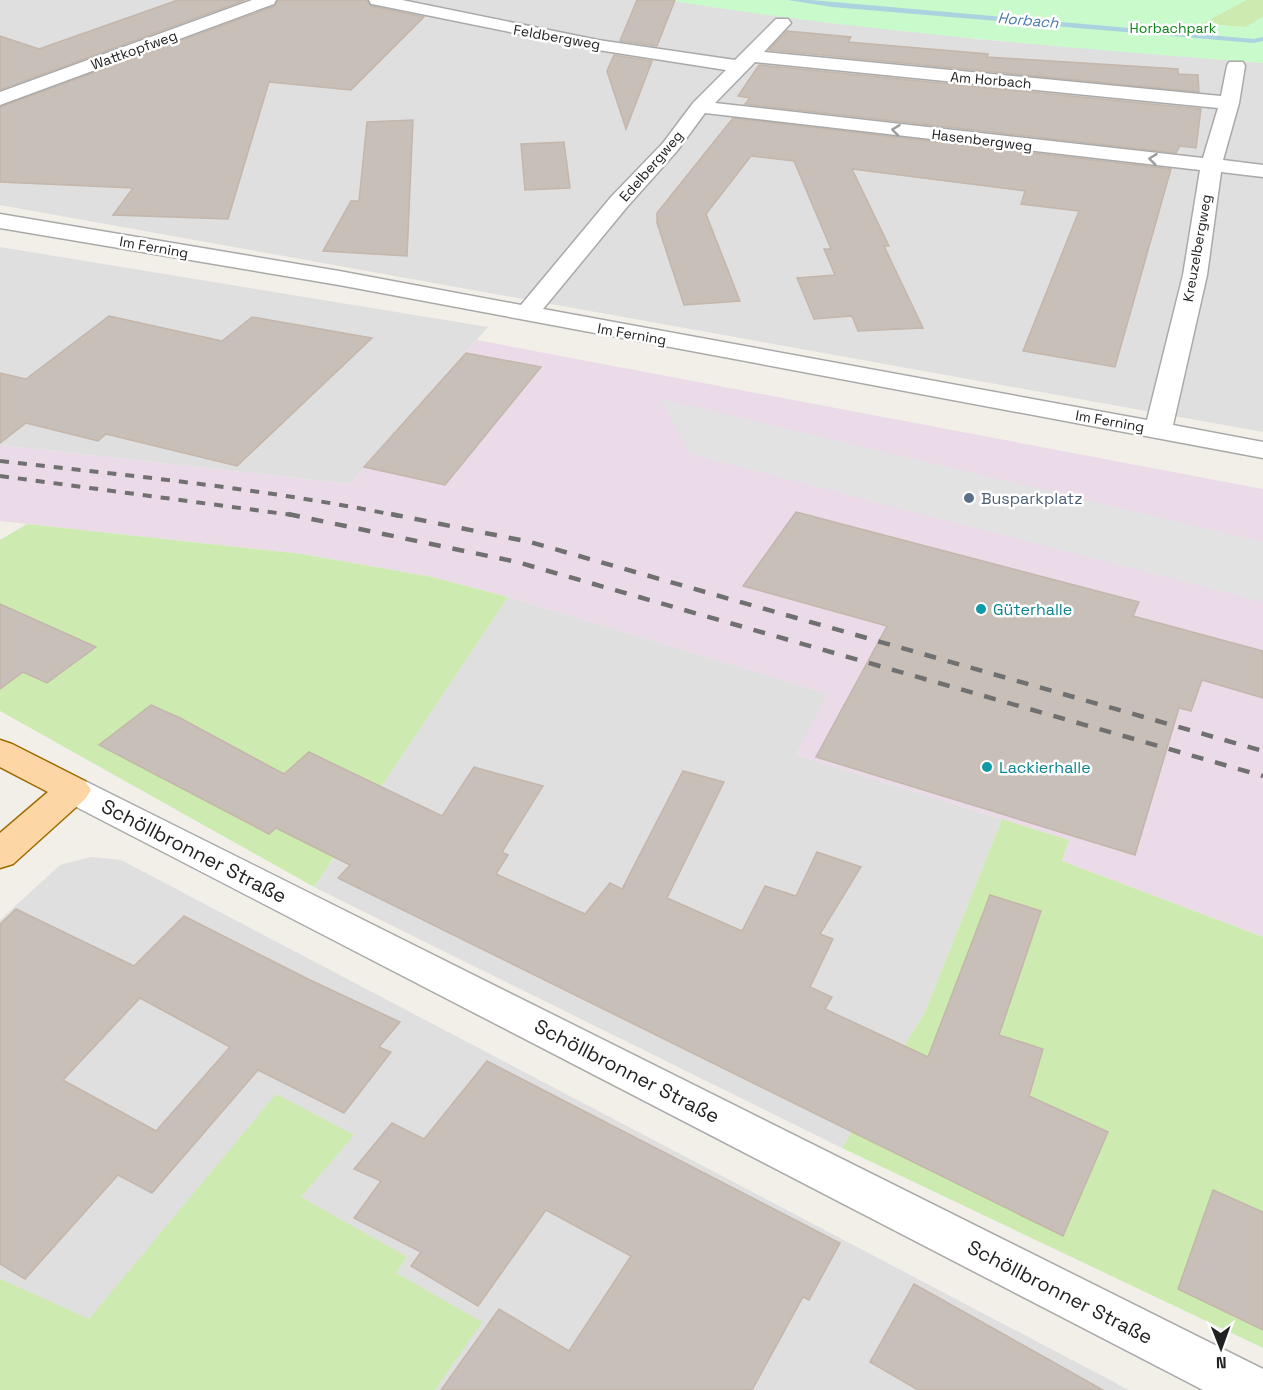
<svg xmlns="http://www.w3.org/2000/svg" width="1263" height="1390" viewBox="0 0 1263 1390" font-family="'Space Grotesk',sans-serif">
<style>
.residential{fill:#e0dfdf}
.industrial{fill:#ebdbe8}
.grass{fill:#cdebb0}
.park{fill:#c8facc}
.parking{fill:#e2e2e2}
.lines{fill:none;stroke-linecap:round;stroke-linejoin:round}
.stream{fill:#aad3df;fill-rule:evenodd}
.building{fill:#c7bfb8;stroke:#c4b6ab;stroke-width:1.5;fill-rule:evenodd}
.minor-casing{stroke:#a9a9a9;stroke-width:3}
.major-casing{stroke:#a06b00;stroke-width:3}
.minor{fill:#fff;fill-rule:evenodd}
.major{fill:#fcd6a4;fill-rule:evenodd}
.rail-far1{stroke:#707070;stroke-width:4;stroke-dasharray:9 9;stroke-linecap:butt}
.rail{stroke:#707070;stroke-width:4.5;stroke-dasharray:12 12;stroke-linecap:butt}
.oneway{stroke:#9c9c9c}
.service-dot{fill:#5c6f8a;stroke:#fff;stroke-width:2}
.culture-dot{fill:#0f9aa8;stroke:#fff;stroke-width:2}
.labels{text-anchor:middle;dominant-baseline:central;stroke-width:5;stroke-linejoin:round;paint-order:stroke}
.far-park-label{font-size:14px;fill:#0c8416;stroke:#fff}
.far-street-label{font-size:14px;fill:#222;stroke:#fff}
.far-water-label{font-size:15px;font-style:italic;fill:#4a7aab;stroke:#fff}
.service-label{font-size:16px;fill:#4e5e75;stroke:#fff;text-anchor:start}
.culture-label{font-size:16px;fill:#0d838f;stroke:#fff;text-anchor:start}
.near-street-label{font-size:20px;fill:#222;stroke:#fff}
</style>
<rect width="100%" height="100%" fill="#f2efe9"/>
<g class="residential">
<path d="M 0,0 L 666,0 L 977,39 L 1263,63 L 1263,432 L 0,205 Z"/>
<path d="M 0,247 L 488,327 L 350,484 L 0,445 Z"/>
<path d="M 508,597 L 829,694 L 796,755 L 1002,819 L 925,1012 L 842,1148 L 314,887 Z"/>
<path d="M 91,857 L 121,860 L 1129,1390 L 0,1390 L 0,920 L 60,865 Z"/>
</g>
<path class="industrial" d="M 477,340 L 1263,489 L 1263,937 L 1062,861 L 1069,840 L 796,755 L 828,694 L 508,597 L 432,577 L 302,554 L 0,521 L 0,445 L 350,484 Z"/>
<g class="grass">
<path d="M 1246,0 L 1263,0 L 1263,17 L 1246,27 L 1201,24 Z"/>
<path d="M 27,524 L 302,554 L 432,577 L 508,597 L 314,887 L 0,711 L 0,540 Z"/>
<path d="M 1002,819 L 1069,840 L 1062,861 L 1263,937 L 1263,1348 L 842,1148 L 925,1012 Z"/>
<path d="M 276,1094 L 354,1135 L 301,1197 L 407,1257 L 396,1273 L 482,1322 L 435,1390 L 0,1390 L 0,1279 L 89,1319 Z"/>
</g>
<path class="park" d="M 666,0 L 1246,0 L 1202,24 L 1246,27 L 1263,17 L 1263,63 C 1064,47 864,32 666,0 Z"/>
<path class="parking" d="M 661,399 L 1263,542 L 1263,602 L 690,454 Z"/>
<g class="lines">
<path class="stream" d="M 788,0 L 811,0 L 1254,39 L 1263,37 L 1263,41 L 1254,43 L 832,7 Z"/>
</g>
<g class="building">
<path d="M 178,0 L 245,0 L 0,90 L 0,36 L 39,49 Z"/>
<path d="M 278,0 L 367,0 L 371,6 L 424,17 L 351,90 L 269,82 L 228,219 L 113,215 L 133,188 L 0,182 L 0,107 L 275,6 Z"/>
<path d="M 637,0 L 675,0 L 657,46 L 620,41 Z"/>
<path d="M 787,31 L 851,37 L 848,42 L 988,54 L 987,57 L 1178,69 L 1178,74 L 1198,75 L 1199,92 L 769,50 Z"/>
<path d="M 614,55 L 652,61 L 626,129 L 607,71 Z"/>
<path d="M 759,65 L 1201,109 L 1196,148 L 1180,146 L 1176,153 L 745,104 L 750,98 L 738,96 Z"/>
<path d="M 733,118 L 1171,169 L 1115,367 L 1023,351 L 1079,211 L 1021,204 L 1025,191 L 852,169 L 889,246 L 884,246 L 923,328 L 858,331 L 852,316 L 814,319 L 797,278 L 835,275 L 824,249 L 831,249 L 794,161 L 751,156 L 706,214 L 740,301 L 684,305 L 657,223 L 657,213 Z"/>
<path d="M 413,120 L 407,256 L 323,251 L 351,201 L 359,201 L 367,122 Z"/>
<path d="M 564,142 L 570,188 L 525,190 L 521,144 Z"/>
<path d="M 109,316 L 222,341 L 252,317 L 372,338 L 237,466 L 106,434 L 98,441 L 26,423 L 0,443 L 0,373 L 26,379 Z"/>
<path d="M 466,353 L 541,367 L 445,485 L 364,467 Z"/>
<path d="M 796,512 L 1139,602 L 1133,616 L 1263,651 L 1263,698 L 1202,680 L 1191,711 L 1179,708 L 1135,855 L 816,757 L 887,626 L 743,586 Z"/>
<path d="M 0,604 L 96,647 L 47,683 L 23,672 L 0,689 Z"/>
<path d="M 151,705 L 180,718 L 284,774 L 309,752 L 442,816 L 474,767 L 543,786 L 502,852 L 508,855 L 496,874 L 585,914 L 610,883 L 622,889 L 683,771 L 724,782 L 667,898 L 742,931 L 765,886 L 796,896 L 817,852 L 861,867 L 820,934 L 833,939 L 810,987 L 832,997 L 825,1009 L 928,1057 L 990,895 L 1041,911 L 999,1035 L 1043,1049 L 1029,1096 L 1108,1132 L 1063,1236 L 338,878 L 350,865 L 276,828 L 269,834 L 99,745 Z"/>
<path d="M 16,909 L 134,966 L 184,916 L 308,979 L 400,1022 L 379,1047 L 391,1052 L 344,1113 L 258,1070 L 152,1193 L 118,1175 L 25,1279 L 0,1264 L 0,924 ZM 140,998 L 230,1047 L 156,1131 L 63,1080 Z"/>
<path d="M 487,1061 L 840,1243 L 809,1300 L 803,1297 L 752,1390 L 441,1390 L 499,1309 L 569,1351 L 631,1256 L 546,1210 L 478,1306 L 411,1266 L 421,1252 L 354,1218 L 381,1181 L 354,1169 L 392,1123 L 424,1139 Z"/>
<path d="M 1213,1190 L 1263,1212 L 1263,1330 L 1178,1289 Z"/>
<path d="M 914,1284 L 998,1331 L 1103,1390 L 918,1390 L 870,1362 Z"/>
</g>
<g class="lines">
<defs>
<g id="minor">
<path d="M 252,0 L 276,0 L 274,4 L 0,105 L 0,92 Z"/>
<path d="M 369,0 L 402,0 L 598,40 L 735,60 L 776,19 L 788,19 L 791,23 L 764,52 L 1221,96 L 1227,66 L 1229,62 L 1243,62 L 1245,66 L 1239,103 L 1223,160 L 1263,165 L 1263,177 L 1221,172 L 1207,275 L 1173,425 L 1263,442 L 1263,458 L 339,285 L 0,228 L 0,214 L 339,271 L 521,305 L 611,197 L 663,143 L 693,103 L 726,70 L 598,50 L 377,5 L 371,4 ZM 755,62 L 1218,108 L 1203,158 L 715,103 ZM 705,113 L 1200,170 L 1183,275 L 1147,420 L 543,309 L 627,207 L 677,151 Z"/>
<path d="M 73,777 L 85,781 L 1263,1369 L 1263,1390 L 1203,1390 L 61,799 L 55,790 L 61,781 Z"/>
</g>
<path id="major" d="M 0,740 L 12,744 L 85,781 L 91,790 L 85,799 L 13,864 L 0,868 L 0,833 L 48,792 L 0,767 Z"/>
</defs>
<use href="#minor" class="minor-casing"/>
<use href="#major" class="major-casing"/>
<use href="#minor" class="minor"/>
<use href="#major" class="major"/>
<g class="rail-far1">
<path d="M 0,461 C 134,476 267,489 399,516"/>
<path d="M 0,476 L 300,516"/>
</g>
<g class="rail">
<path d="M 288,514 L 517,562 L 1263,776"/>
<path d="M 391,514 L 530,542 L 1263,751"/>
</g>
</g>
<defs><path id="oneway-chevron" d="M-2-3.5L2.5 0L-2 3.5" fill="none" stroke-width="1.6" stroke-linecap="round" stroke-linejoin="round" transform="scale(1.5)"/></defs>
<g class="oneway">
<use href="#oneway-chevron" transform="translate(896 130) rotate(-173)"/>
<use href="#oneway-chevron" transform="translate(1153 159) rotate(-173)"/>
</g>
<circle class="service-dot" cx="969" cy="498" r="6"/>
<g class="culture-dot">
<circle cx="981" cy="609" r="6"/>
<circle cx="987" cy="767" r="6"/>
</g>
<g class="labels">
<g class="far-park-label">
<text x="1173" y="28">Horbachpark</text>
</g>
<g class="far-street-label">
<text transform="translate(557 37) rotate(10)">Feldbergweg</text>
<text transform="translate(134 50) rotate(-20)">Wattkopfweg</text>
<text transform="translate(991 80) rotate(5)">Am Horbach</text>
<text transform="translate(982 140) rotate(7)">Hasenbergweg</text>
<text transform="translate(651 166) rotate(-49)">Edelbergweg</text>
<text transform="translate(154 247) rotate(10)">Im Ferning</text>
<text transform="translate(1197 248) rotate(-80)">Kreuzelbergweg</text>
<text transform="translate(632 334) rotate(10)">Im Ferning</text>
<text transform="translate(1110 421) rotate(10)">Im Ferning</text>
</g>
<g class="far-water-label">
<text transform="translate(1028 20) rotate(5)">Horbach</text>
</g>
<g class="service-label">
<text x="981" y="498">Busparkplatz</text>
</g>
<g class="culture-label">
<text x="993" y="609">Güterhalle</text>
<text x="999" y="767">Lackierhalle</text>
</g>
<g class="near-street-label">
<text transform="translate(194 851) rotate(27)">Schöllbronner Straße</text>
<text transform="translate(627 1071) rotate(27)">Schöllbronner Straße</text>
<text transform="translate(1060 1292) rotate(27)">Schöllbronner Straße</text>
</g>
</g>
<g transform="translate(1221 1348) rotate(179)" stroke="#ffffff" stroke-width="4.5" paint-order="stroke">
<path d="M0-4.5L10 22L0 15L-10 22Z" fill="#222222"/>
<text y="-9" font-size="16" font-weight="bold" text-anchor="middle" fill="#222222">N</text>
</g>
</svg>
